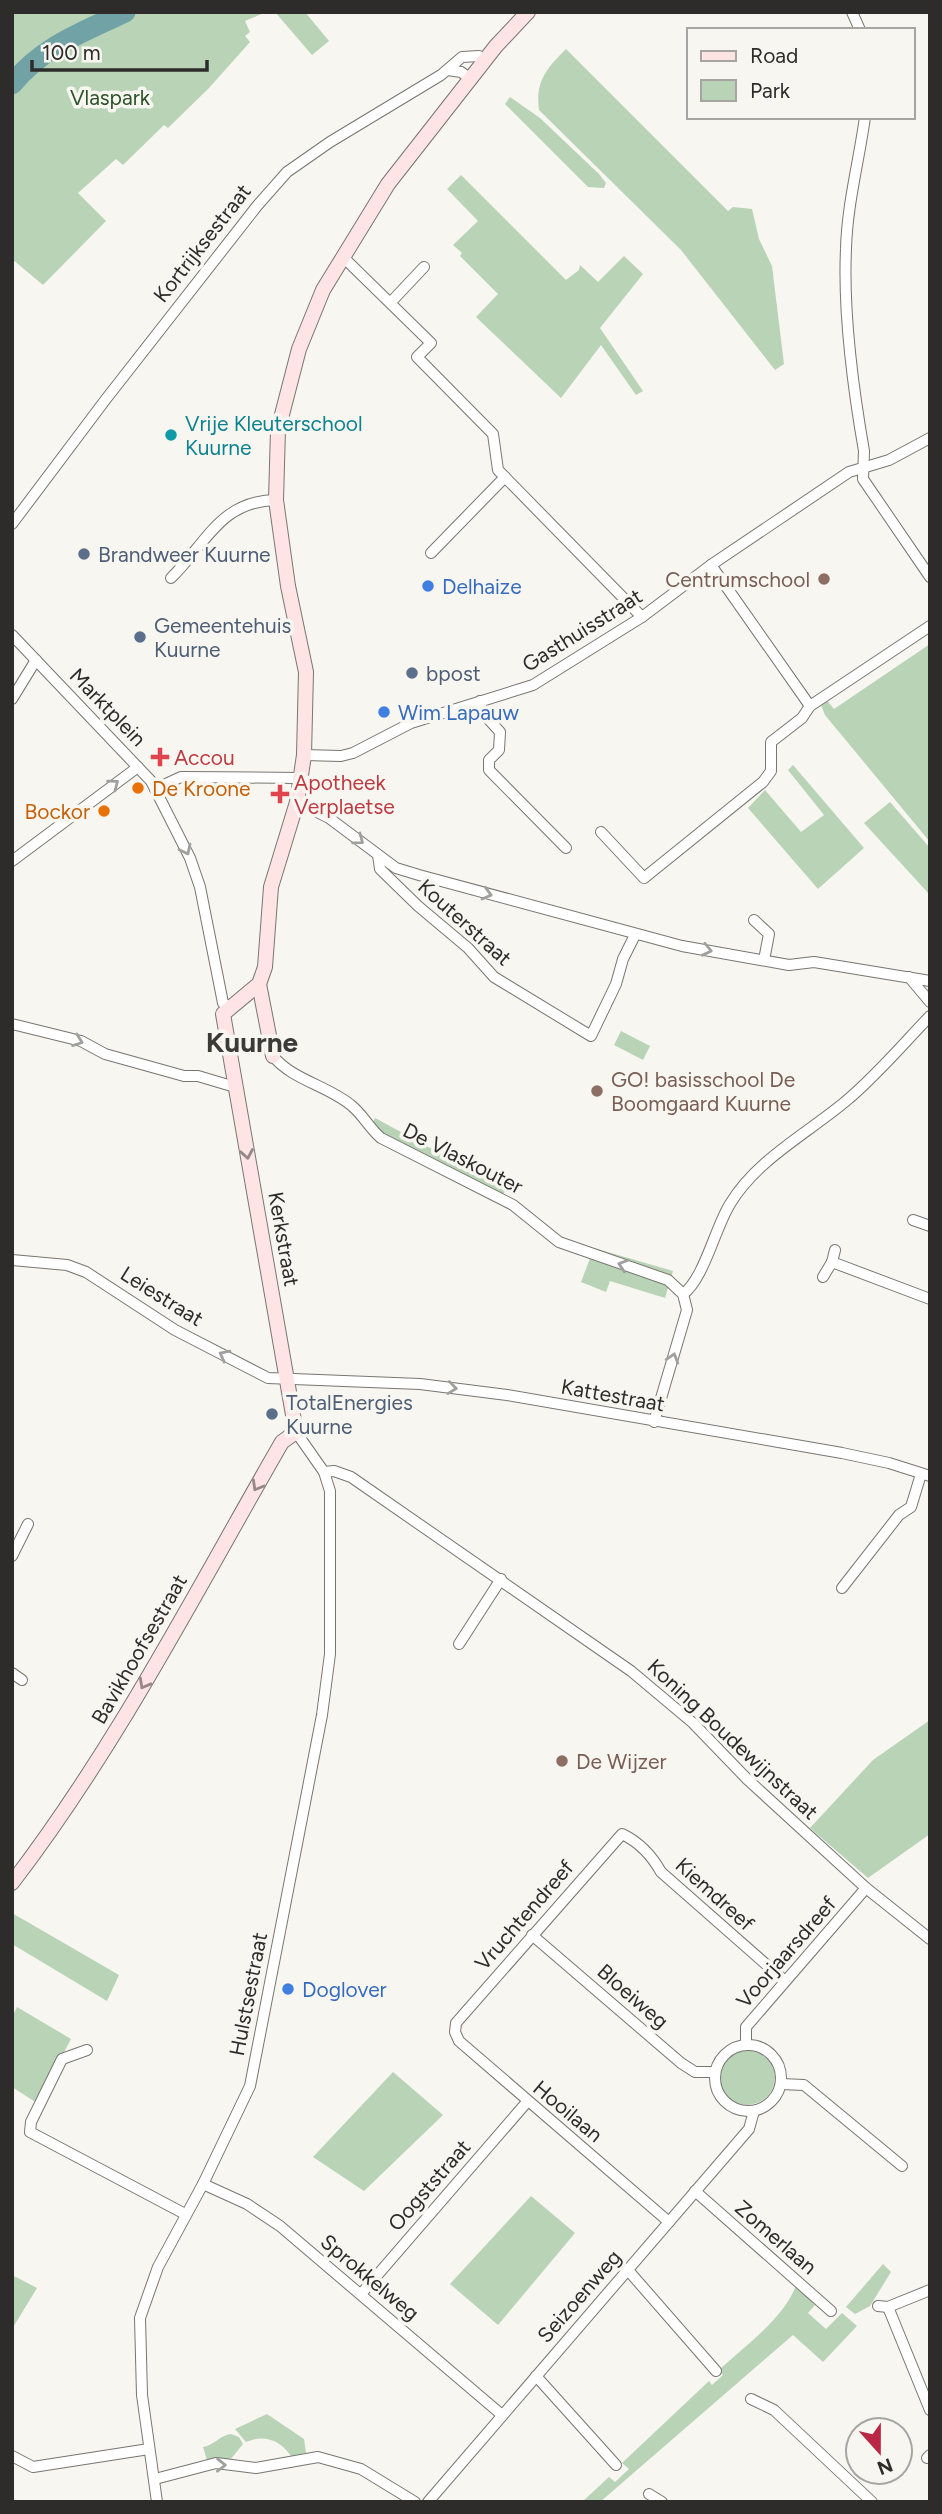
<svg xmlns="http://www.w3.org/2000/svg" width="942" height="2514" viewBox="0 0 942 2514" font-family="Figtree,sans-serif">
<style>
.green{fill:#b9d3b6}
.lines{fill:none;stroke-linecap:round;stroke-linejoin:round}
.river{stroke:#71a2a5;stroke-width:21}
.street-casing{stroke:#787671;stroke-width:12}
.secondary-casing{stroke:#787671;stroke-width:16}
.street{stroke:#fff;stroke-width:10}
.secondary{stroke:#fee4e5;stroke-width:14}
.oneway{stroke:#a0a09f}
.oneway2{stroke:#968888}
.culture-dot{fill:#0f9aa8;stroke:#f8f6f1;stroke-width:2.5}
.service-dot{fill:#5c6f8a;stroke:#f8f6f1;stroke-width:2.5}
.education-dot{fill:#8d6e63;stroke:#f8f6f1;stroke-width:2.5}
.shop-dot{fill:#3f7fe0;stroke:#f8f6f1;stroke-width:2.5}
.health-dot{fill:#e0444e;stroke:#f8f6f1;stroke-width:2.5}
.food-dot{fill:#e8710a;stroke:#f8f6f1;stroke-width:2.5}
.labels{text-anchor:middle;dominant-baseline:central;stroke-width:7;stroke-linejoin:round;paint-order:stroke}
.park-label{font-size:21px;fill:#2a5228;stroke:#f8f6f1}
.street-label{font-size:21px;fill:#2d2c2a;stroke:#f8f6f1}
.culture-label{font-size:21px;fill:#0d838f;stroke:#f8f6f1;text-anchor:start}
.service-label{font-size:21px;fill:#4e5e75;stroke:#f8f6f1;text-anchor:start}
.education-label{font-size:21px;fill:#785e54;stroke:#f8f6f1;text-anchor:start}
.shop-label{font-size:21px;fill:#366cbe;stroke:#f8f6f1;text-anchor:start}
.health-label{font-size:21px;fill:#be3a42;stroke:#f8f6f1;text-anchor:start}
.food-label{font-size:21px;fill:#c56008;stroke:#f8f6f1;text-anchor:start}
.district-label{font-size:28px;font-weight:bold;fill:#3c3a36;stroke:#f8f6f1}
</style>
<rect width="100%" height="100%" fill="#f8f6f1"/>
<g class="green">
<path d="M 12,12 L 112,12 C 72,29 43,39 12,73 Z"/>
<path d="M 133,12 L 266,12 L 245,21 L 250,32 L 245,36 L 250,42 L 209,88 L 168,128 L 164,125 L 123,165 L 116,159 L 78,193 L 106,221 L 43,285 L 12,259 L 12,89 L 50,49 Z"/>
<path d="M 275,12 L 305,12 L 329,41 L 312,55 Z"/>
<path d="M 566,49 L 728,211 L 733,207 L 752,209 L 759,239 L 772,266 L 784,364 L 775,370 L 681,250 L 539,110 C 535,81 547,68 566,49 Z"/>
<path d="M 510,97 L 540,118 L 599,174 L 606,183 L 604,188 L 588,187 L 505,104 Z"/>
<path d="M 461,175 L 566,280 L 579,270 L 580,265 L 598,282 L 624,256 L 643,274 L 600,328 L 643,391 L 636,395 L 601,345 L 561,398 L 476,317 L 498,294 L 460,256 L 462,253 L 453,245 L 478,221 L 447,189 Z"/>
<path d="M 930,644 L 930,842 L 825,715 L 821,705 L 826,699 L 834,709 Z"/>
<path d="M 793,765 L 864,848 L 818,889 L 748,808 L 765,790 L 801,832 L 824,815 L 788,770 Z"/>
<path d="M 890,802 L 930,848 L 930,895 L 864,823 Z"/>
<path d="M 621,1031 L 650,1046 L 643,1060 L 614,1045 Z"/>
<path d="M 375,1118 L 506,1189 L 502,1197 L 371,1127 Z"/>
<path d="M 594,1248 L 673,1271 L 665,1298 L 610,1281 L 606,1292 L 581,1282 Z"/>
<path d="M 930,1720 L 930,1834 L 868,1878 L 810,1828 L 873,1760 Z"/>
<path d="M 12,1913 L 119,1975 L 107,2001 L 12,1944 Z"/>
<path d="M 17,2007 L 71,2039 L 37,2103 L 12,2087 L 12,2017 Z"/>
<circle cx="747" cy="2077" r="28"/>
<path d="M 393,2072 L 443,2115 L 364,2191 L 313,2157 Z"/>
<path d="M 531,2196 L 575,2233 L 498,2325 L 450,2284 Z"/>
<path d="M 883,2264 L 891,2272 L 870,2306 L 855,2314 L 846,2307 Z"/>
<path d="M 12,2275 L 37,2288 L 12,2329 Z"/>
<path d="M 796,2286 L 815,2305 L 808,2313 L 826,2329 L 842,2313 L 857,2326 L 823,2362 L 793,2335 L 600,2502 L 582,2502 L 609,2477 L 615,2482 L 629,2469 L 622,2463 L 709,2381 L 712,2385 L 723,2375 L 719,2370 C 746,2345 782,2320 796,2286 Z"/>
<path d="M 267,2414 L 304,2439 L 306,2453 L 291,2456 C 280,2440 264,2434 246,2442 L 235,2429 Z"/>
<path d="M 231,2434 L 239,2437 L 243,2444 L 230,2460 L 207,2460 L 203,2447 C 215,2445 220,2435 231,2434 Z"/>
</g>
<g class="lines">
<path class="river" d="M 12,84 C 45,45 81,33 125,12"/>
<defs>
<g id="street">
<path d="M 852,12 L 860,30"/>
<path d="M 448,70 L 461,72 L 471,79"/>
<path d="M 865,117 C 859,161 847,205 846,249 C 843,313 853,388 864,451 L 863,479 L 930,577"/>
<path d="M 342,256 L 431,343 L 417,357 L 493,434 L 498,470 L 642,617"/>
<path d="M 391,302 L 424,267"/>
<path d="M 12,524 L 106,399 L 257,206 L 287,172 L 330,142 L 441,75 L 462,57 L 479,56 L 484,61"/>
<path d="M 431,553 L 505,477"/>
<path d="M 711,565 L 810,706"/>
<path d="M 171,578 C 206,544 220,501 276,500"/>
<path d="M 12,635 L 151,781 L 190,858 L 200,887 L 223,1003 L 229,1007"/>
<path d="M 12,699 L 36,660"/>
<path d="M 480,701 L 482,712 L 500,732 L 499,750 L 489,760 L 489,770 L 566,848"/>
<path d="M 304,755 L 341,756 L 353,753 L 411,723 L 533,685 L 642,617 L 711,565 L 849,472 L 889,460 L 930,438"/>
<path d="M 155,789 L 181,777 L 301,778"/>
<path d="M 297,802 L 329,818 L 396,868 L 419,875 L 682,946 L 789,965 L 814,962 L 930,981"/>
<path d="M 601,832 L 644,878 L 763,782 L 771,771 L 771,742 L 802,718 L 810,706 L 930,626"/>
<path d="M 378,855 L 380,869 L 418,906 L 468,948 L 494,977 L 591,1036 L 616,984 L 623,959 L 635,935"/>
<path d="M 12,861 L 138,767"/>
<path d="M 754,920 L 769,934 L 764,960"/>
<path d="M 909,977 L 930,1002"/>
<path d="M 12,1024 L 81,1041 L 105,1054 L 184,1076 L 198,1076 L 235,1087"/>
<path d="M 273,1056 C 292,1080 329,1086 352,1106 C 363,1115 370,1129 381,1138 L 513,1205 L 559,1242 L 668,1280 L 683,1294 L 687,1310 L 654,1422"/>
<path d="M 913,1220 L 930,1226"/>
<path d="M 835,1250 L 832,1262 L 930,1299"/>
<path d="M 12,1260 L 67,1265 L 86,1272 L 175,1330 L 268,1378 L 420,1384 L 507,1395 L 842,1453 L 889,1463 L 930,1476"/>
<path d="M 823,1277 L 832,1262"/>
<path d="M 683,1294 C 704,1279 715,1228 730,1204 C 756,1160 808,1133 846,1101 C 876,1076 903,1044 930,1016"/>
<path d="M 324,1472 L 334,1471 L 351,1477 L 631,1671 L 693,1723 L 747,1779 L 866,1888 L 930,1939"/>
<path d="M 12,1556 L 28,1524"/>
<path d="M 842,1588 L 899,1515 L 911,1507 L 921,1474"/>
<path d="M 459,1644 L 501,1579"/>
<path d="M 12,1673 L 22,1680"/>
<path d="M 532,1935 L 681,2063 L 695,2072 L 714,2072"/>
<circle cx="748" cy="2078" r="33"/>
<path d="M 746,2045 L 746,2027 L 866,1888"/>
<path d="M 87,2050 L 62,2059 L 31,2122 L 30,2132 L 185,2214"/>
<path d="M 781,2084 L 804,2085 L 902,2166"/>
<path d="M 203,2184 L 247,2204 L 280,2226 L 502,2415"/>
<path d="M 695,2191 L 831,2311"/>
<path d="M 669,2222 L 459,2041 L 455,2032 L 456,2023 L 622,1834 C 639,1842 652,1856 661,1872 L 785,1981"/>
<path d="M 627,2269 L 716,2371"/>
<path d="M 361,2294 L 527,2102"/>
<path d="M 878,2306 L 888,2307 L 930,2290"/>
<path d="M 888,2307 L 930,2410"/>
<path d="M 536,2376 L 616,2465"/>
<path d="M 751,2399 L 774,2410 L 872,2502"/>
<path d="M 12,2456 L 33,2467 L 149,2449"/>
<path d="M 927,2458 L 930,2455"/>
<path d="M 155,2479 L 216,2463 L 256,2468 L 318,2457 L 361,2469 L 415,2502"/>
<path d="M 649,2494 L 662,2502"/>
<path d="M 157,2502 L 142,2395 L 140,2318 L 158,2267 L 203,2184 L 250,2086 L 322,1715 L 330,1654 L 330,1491 L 324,1472 L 296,1432"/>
<path d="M 428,2502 L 749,2129 L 754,2111"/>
</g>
<g id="secondary">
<path d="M 259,984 L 273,1056"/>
<path d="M 12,1883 C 117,1746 196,1591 282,1442 L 296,1432 L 223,1014 L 259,984 L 265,967 L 271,887 L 297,802 L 304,755 L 306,672 L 288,586 L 276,500 L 278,430 L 299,349 L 323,290 L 388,184 L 496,46 L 528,12"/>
</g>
</defs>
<use href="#street" class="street-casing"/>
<use href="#secondary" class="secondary-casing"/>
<use href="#street" class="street"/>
<use href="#secondary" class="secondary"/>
</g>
<defs><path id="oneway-chevron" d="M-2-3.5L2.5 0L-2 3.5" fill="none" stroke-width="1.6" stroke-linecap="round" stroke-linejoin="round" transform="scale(1.75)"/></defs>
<g class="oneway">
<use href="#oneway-chevron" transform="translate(114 784) rotate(-37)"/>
<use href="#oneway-chevron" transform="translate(359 840) rotate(37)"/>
<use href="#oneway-chevron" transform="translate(186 850) rotate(64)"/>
<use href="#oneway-chevron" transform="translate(487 894) rotate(15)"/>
<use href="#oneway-chevron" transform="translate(707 950) rotate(12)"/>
<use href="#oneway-chevron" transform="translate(78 1041) rotate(20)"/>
<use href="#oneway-chevron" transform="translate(623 1265) rotate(-162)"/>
<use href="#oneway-chevron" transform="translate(224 1355) rotate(-153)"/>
<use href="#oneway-chevron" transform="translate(673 1358) rotate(-73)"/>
<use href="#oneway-chevron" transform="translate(452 1388) rotate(7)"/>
<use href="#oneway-chevron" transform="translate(221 2465) rotate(1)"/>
</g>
<g class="oneway2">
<use href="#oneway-chevron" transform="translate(247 1154) rotate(80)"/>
<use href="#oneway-chevron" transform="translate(257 1486) rotate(120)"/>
<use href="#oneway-chevron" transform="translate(144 1684) rotate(119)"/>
</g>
<circle class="culture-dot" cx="171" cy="435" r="7"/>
<g class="service-dot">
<circle cx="84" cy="554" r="7"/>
<circle cx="140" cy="637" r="7"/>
<circle cx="412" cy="673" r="7"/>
<circle cx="272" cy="1414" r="7"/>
</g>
<g class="education-dot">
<circle cx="824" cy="579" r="7"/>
<circle cx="597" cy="1091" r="7"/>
<circle cx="562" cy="1761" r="7"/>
</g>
<g class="shop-dot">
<circle cx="428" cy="586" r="7"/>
<circle cx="384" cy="712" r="7"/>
<circle cx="288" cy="1989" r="7"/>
</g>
<g class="health-dot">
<path d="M156.5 746.5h7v7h7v7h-7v7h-7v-7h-7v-7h7z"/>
<path d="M276.5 783.5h7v7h7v7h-7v7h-7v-7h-7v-7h7z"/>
</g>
<g class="food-dot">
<circle cx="138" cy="788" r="7"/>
<circle cx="104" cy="811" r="7"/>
</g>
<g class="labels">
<g class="park-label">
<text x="110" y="97">Vlaspark</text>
</g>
<g class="street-label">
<text transform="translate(202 243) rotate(-52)">Kortrijksestraat</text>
<text transform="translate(582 630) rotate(-32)">Gasthuisstraat</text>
<text transform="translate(108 707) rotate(46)">Marktplein</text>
<text transform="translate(465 922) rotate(42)">Kouterstraat</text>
<text transform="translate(463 1158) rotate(27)">De Vlaskouter</text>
<text transform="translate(284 1239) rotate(80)">Kerkstraat</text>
<text transform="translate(162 1296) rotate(32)">Leiestraat</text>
<text transform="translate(613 1395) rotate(10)">Kattestraat</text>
<text transform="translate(139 1649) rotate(-60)">Bavikhoofsestraat</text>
<text transform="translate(733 1739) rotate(43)">Koning Boudewijnstraat</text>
<text transform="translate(715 1894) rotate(42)">Kiemdreef</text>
<text transform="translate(524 1915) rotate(-49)">Vruchtendreef</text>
<text transform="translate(786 1952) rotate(-49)">Voorjaarsdreef</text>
<text transform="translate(248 1994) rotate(-79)">Hulstsestraat</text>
<text transform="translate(633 1996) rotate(41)">Bloeiweg</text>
<text transform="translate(568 2111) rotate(40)">Hooilaan</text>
<text transform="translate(429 2185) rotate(-49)">Oogststraat</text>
<text transform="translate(776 2237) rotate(41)">Zomerlaan</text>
<text transform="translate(370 2277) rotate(40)">Sprokkelweg</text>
<text transform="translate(579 2296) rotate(-49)">Seizoenweg</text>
</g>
<g class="culture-label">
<text x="185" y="423">Vrije Kleuterschool<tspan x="185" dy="24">Kuurne</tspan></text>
</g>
<g class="service-label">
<text x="98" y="554">Brandweer Kuurne</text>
<text x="154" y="625">Gemeentehuis<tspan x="154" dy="24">Kuurne</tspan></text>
<text x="426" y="673">bpost</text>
<text x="286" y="1402">TotalEnergies<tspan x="286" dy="24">Kuurne</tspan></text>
</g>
<g class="education-label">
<text x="810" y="579" text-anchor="end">Centrumschool</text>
<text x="611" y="1079">GO! basisschool De<tspan x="611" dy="24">Boomgaard Kuurne</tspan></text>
<text x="576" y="1761">De Wijzer</text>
</g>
<g class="shop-label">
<text x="442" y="586">Delhaize</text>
<text x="398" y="712">Wim Lapauw</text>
<text x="302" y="1989">Doglover</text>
</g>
<g class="health-label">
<text x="174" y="757">Accou</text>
<text x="294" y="782">Apotheek<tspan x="294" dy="24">Verplaetse</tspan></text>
</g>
<g class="food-label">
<text x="152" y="788">De Kroone</text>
<text x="90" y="811" text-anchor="end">Bockor</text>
</g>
<g class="district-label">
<text x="252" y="1042">Kuurne</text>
</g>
</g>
<rect width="942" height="2514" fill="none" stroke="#2d2c2a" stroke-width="28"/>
<rect x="687" y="28" width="228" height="91" fill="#f8f6f1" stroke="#a7a5a1" stroke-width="2"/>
<rect x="701" y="51" width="35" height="10" fill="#fee4e5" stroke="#a7a5a1" stroke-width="2"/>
<text x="750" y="63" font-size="21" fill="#2d2c2a">Road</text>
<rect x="701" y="80" width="35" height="21" fill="#b9d3b6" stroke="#a7a5a1" stroke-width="2"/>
<text x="750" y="98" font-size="21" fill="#2d2c2a">Park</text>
<g transform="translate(879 2451) rotate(159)"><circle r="33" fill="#f8f6f1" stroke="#a7a5a1" stroke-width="2"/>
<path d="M0-5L12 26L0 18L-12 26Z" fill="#b92745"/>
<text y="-10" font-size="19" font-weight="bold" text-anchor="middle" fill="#2d2c2a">N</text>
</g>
<path d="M32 60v10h175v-10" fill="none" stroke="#2d2c2a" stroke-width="3.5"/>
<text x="42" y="60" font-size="21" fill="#2d2c2a" stroke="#f8f6f1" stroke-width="5" paint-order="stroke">100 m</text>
</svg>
